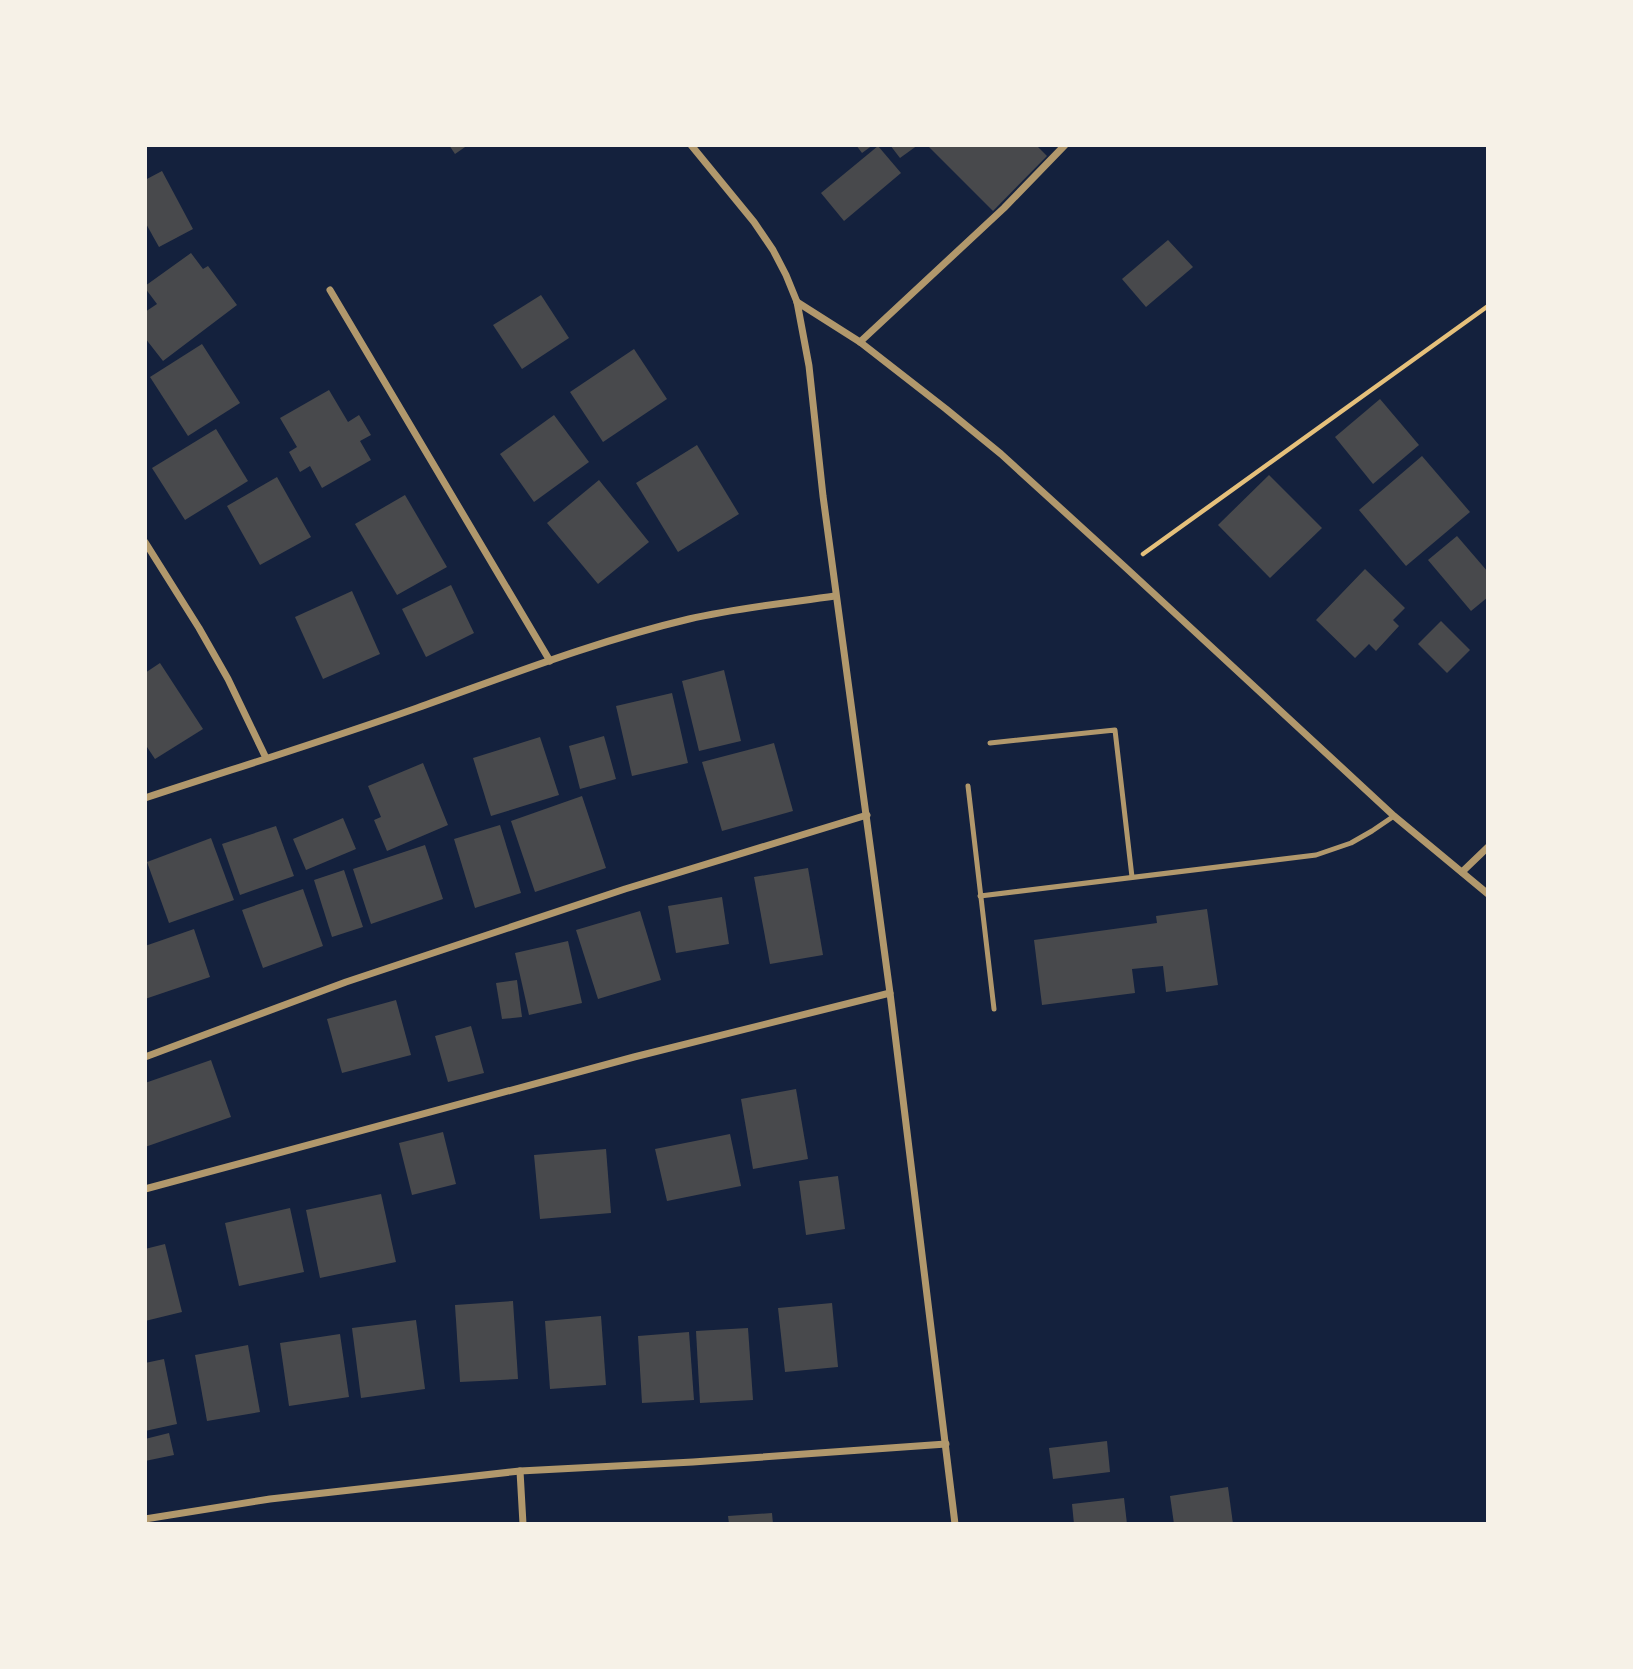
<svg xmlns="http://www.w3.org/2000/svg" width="1633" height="1669" viewBox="0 0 1633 1669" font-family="Barlow,sans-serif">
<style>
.building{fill:#48494c}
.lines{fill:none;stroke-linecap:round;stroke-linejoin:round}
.path{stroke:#e5c07b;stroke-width:4.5}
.service{stroke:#b1986c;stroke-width:5}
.minor{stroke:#b1986c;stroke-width:7}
</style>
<rect width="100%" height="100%" fill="#14213d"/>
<g class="building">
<path d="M 449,145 L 468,145 L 455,154 Z"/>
<path d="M 856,145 L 873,145 L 862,153 Z"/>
<path d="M 890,145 L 918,145 L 900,158 Z"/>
<path d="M 927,145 L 1036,145 L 1047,156 L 993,211 Z"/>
<path d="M 878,146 L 901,173 L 844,221 L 821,193 Z"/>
<path d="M 162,171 L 193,229 L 159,247 L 145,222 L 145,180 Z"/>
<path d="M 1168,240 L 1193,267 L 1146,307 L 1122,279 Z"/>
<path d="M 191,253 L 203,269 L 208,266 L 237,305 L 163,361 L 145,338 L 145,312 L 157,304 L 145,288 L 145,286 Z"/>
<path d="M 541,295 L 569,338 L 522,369 L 493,325 Z"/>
<path d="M 202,344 L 240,403 L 188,436 L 150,377 Z"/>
<path d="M 634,349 L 667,399 L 603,442 L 570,392 Z"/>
<path d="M 329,390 L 348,422 L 359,415 L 371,435 L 360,441 L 371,460 L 322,488 L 310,466 L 300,472 L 289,452 L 297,447 L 280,418 Z"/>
<path d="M 1380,399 L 1419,445 L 1373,484 L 1335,437 Z"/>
<path d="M 554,415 L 589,462 L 534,502 L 500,454 Z"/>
<path d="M 216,429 L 248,481 L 185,520 L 152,468 Z"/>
<path d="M 697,445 L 739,514 L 678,552 L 636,483 Z"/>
<path d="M 1422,456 L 1470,512 L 1406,566 L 1359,510 Z"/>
<path d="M 1269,475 L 1322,528 L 1270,578 L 1218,525 Z"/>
<path d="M 277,477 L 311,537 L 260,565 L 227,506 Z"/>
<path d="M 599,480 L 649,542 L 598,584 L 547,523 Z"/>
<path d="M 405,495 L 447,567 L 397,595 L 355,524 Z"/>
<path d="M 1457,536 L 1488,572 L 1488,597 L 1471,611 L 1428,560 Z"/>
<path d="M 1365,569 L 1405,608 L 1393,620 L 1399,626 L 1376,651 L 1369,644 L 1355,658 L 1316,620 Z"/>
<path d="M 451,585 L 474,633 L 426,657 L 402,609 Z"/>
<path d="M 352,591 L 380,654 L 323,679 L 295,617 Z"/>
<path d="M 1441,621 L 1470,650 L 1447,673 L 1418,644 Z"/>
<path d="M 160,663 L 203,729 L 155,759 L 145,744 L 145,673 Z"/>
<path d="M 724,670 L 741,741 L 699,751 L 682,681 Z"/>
<path d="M 672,693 L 688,763 L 632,776 L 616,706 Z"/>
<path d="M 604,736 L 616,779 L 580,789 L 569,746 Z"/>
<path d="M 540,737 L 559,795 L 491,816 L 473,758 Z"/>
<path d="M 774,743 L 793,811 L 722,831 L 702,762 Z"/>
<path d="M 423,763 L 448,825 L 387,851 L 374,820 L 381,817 L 368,786 Z"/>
<path d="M 582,796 L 606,868 L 535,892 L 511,821 Z"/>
<path d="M 343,818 L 356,849 L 306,870 L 293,839 Z"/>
<path d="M 500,825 L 521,893 L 475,908 L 454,839 Z"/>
<path d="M 276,826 L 294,876 L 240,895 L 222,844 Z"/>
<path d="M 211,838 L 234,900 L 169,923 L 147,862 Z"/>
<path d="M 425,845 L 443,899 L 371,924 L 353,869 Z"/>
<path d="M 808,868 L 823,955 L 770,964 L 754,877 Z"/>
<path d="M 344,870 L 363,927 L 332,937 L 314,880 Z"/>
<path d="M 303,889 L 323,946 L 263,968 L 242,910 Z"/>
<path d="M 722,897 L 729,944 L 676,953 L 668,906 Z"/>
<path d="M 1207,909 L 1218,985 L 1166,992 L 1163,966 L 1132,969 L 1135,993 L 1042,1005 L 1034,940 L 1157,923 L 1156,916 Z"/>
<path d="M 640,911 L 661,980 L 598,999 L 576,930 Z"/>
<path d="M 194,929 L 210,977 L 145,999 L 145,946 Z"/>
<path d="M 568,941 L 582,1003 L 529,1015 L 515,953 Z"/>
<path d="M 517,980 L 522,1017 L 502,1019 L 496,983 Z"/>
<path d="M 396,1000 L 411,1055 L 342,1073 L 327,1019 Z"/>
<path d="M 471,1026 L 484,1073 L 448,1082 L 435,1036 Z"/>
<path d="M 211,1060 L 231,1117 L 145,1147 L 145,1083 Z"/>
<path d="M 796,1089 L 808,1159 L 753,1169 L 741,1099 Z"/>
<path d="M 443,1132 L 456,1184 L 412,1195 L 399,1143 Z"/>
<path d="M 730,1134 L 741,1186 L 667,1201 L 655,1149 Z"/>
<path d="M 606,1149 L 611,1213 L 540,1219 L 534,1155 Z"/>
<path d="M 838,1176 L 845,1229 L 806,1235 L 799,1181 Z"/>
<path d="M 381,1194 L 396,1262 L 320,1278 L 306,1210 Z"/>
<path d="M 290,1208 L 304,1272 L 239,1286 L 225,1223 Z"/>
<path d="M 165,1244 L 182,1312 L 145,1321 L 145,1249 Z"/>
<path d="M 513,1301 L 518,1379 L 460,1382 L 455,1305 Z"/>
<path d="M 832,1303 L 838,1367 L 785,1372 L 778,1308 Z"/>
<path d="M 601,1316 L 606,1385 L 550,1389 L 545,1321 Z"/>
<path d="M 416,1320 L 425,1389 L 361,1398 L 352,1328 Z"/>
<path d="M 748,1328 L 753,1400 L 700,1403 L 696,1331 Z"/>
<path d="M 689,1332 L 694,1400 L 642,1403 L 638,1336 Z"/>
<path d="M 340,1334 L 349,1397 L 289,1406 L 280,1343 Z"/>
<path d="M 248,1345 L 260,1412 L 207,1421 L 195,1355 Z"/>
<path d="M 164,1359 L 177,1424 L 145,1431 L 145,1363 Z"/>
<path d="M 169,1433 L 174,1455 L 145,1461 L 145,1439 Z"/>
<path d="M 1107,1441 L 1110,1472 L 1053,1479 L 1049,1448 Z"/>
<path d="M 1228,1487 L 1233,1524 L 1174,1524 L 1170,1496 Z"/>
<path d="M 1124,1498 L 1127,1524 L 1074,1524 L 1072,1504 Z"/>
<path d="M 772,1513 L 773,1524 L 729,1524 L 728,1516 Z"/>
</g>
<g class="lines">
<path class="path" d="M 1143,554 L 1488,306"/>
<g class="service">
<path d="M 990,743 L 1115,730 L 1132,877"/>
<path d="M 968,786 L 994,1009"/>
<path d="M 980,896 L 1316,855 L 1351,843 L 1372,831 L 1394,816"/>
</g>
<g class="minor">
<path d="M 691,145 L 754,222 L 773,250 L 786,275 L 797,302 L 809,366 L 823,496 L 890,993 L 955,1524"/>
<path d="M 330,290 L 550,661"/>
<path d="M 797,302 L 860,342 L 946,409 L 1001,454 L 1125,567 L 1394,816 L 1488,894"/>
<path d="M 860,342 L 1004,208 L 1065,145"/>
<path d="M 145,542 L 199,628 L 228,679 L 266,758"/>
<path d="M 145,798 C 236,768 327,740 417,708 C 507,676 596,641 689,619 C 737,608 786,603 835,596"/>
<path d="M 1462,872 L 1488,847"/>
<path d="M 145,1057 L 346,982 L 625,889 L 867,815"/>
<path d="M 145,1189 L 634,1057 L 890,993"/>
<path d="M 520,1471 L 523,1524"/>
<path d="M 145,1519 L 270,1499 L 520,1471 L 693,1462 L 946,1444"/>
</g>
</g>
<rect width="1633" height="1669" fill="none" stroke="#f6f1e7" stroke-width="294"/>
</svg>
